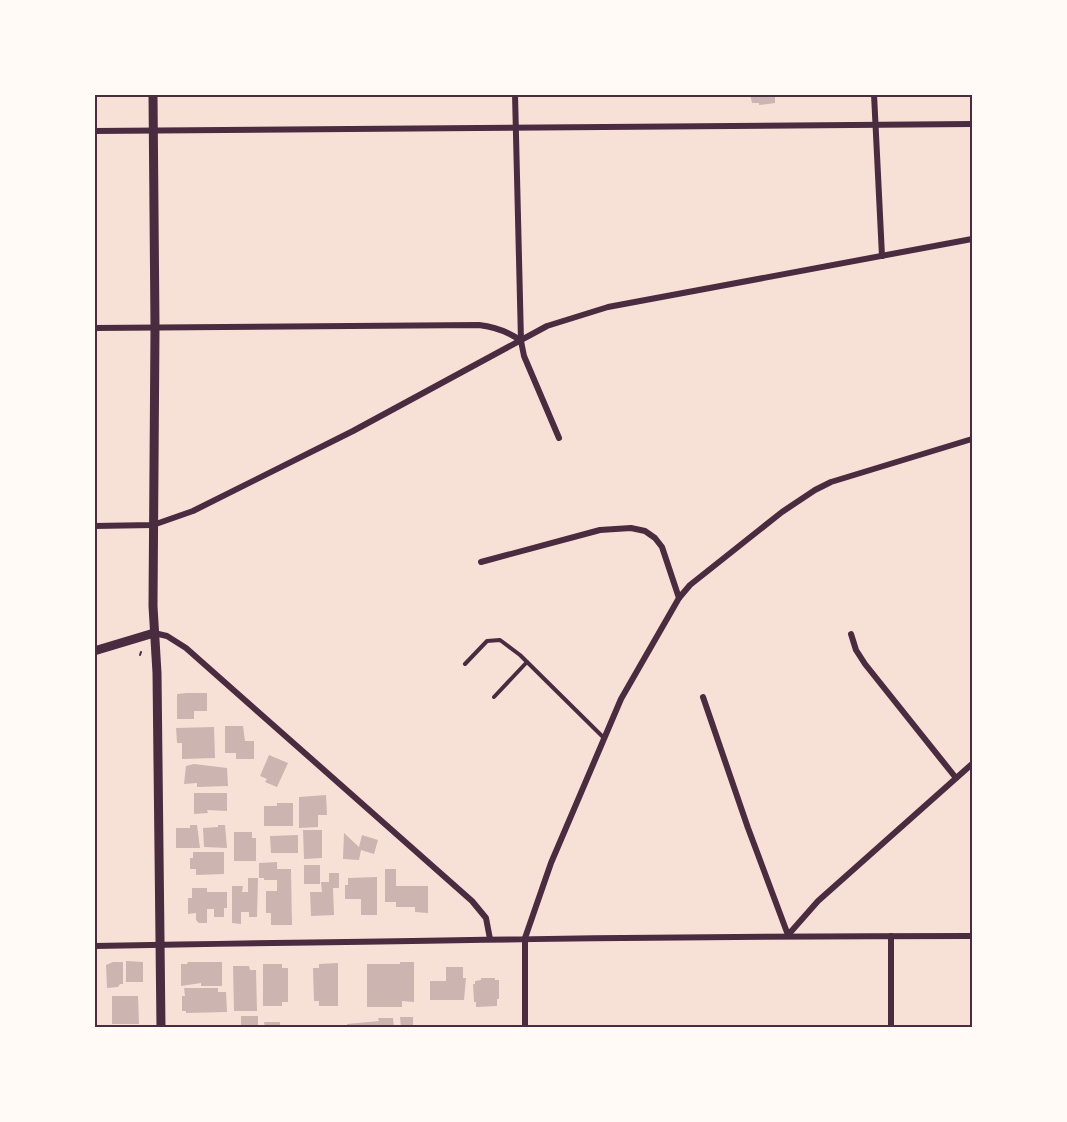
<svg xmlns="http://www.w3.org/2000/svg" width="1067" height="1122" viewBox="0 0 1067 1122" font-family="Jost,sans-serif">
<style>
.building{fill:#ccb4b1}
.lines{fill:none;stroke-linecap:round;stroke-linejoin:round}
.path{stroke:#4a2c40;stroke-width:2}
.service{stroke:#4a2c40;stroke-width:4}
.minor{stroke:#4a2c40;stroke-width:6}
.tertiary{stroke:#4a2c40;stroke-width:9}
.neatline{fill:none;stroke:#4a2c40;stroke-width:2}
</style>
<rect width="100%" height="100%" fill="#f7e1d7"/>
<g class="building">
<path d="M 750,94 L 775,94 L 775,103 L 759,105 L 759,103 L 752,103 Z"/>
<path d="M 187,693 L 207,693 L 207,711 L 194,711 L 194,719 L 177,719 L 177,694 Z"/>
<path d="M 225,726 L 243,726 L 245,741 L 254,741 L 254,759 L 236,759 L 236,753 L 225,753 Z"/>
<path d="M 214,727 L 215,758 L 182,759 L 182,743 L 177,743 L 176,728 Z"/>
<path d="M 269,755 L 288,763 L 277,787 L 265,782 L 267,779 L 260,776 Z"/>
<path d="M 194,764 L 227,768 L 228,786 L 197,787 L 197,783 L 184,784 L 186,766 Z"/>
<path d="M 194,793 L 227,793 L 227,811 L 207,810 L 208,813 L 194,814 Z"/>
<path d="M 326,795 L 327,815 L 318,815 L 318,827 L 299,828 L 299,797 Z"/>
<path d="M 277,803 L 293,803 L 293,826 L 264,826 L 264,806 L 277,806 Z"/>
<path d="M 190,825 L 197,825 L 200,848 L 176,848 L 176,828 L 190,828 Z"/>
<path d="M 218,825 L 225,825 L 227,848 L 204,847 L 203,828 L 218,827 Z"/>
<path d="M 303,830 L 322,830 L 322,858 L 304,859 Z"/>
<path d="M 234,832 L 252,832 L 252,838 L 256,838 L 256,861 L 234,861 Z"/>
<path d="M 344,833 L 359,847 L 362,835 L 378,840 L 374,854 L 361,850 L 359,860 L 343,859 Z"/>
<path d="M 298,835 L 298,853 L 271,853 L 270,836 Z"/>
<path d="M 193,852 L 224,852 L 224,874 L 196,875 L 196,869 L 190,869 L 190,858 L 193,858 Z"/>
<path d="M 277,862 L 277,869 L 291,869 L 292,925 L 271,925 L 271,913 L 266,913 L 266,891 L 277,891 L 277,880 L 264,880 L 264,878 L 259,878 L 259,863 Z"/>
<rect x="304" y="865" width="16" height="19"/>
<path d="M 385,869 L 396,869 L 396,886 L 428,886 L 428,913 L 415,912 L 415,907 L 396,907 L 396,902 L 385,902 Z"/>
<path d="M 329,873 L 339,873 L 339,888 L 333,888 L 334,915 L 311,916 L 310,892 L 322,892 L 321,882 L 329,882 Z"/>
<path d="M 377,877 L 377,915 L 361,915 L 361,899 L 345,899 L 345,885 L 348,885 L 348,878 Z"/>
<path d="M 248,878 L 258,878 L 257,917 L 249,917 L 249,912 L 241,912 L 241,924 L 232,923 L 232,886 L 243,886 L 242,892 L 248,892 Z"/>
<path d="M 192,888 L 207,888 L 207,892 L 227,892 L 227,908 L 224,908 L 224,917 L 214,917 L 214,909 L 207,909 L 207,923 L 199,923 L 196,920 L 196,913 L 188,914 L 188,898 L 192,898 Z"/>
<path d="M 126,961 L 143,962 L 143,982 L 126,982 Z"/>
<path d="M 113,962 L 123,962 L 123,984 L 120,984 L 118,987 L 107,988 L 106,965 Z"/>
<path d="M 188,962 L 222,962 L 222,986 L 201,986 L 201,983 L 181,986 L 181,964 L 187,964 Z"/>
<path d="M 400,962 L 414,962 L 414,1002 L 402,1001 L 402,1007 L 367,1007 L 367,964 L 400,964 Z"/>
<path d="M 338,963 L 338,1006 L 319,1006 L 319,1001 L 314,1001 L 313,968 L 319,968 L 319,964 Z"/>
<path d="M 263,964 L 282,964 L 282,968 L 288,968 L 288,1002 L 282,1002 L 282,1006 L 263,1006 Z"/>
<path d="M 233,966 L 249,966 L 250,970 L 256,970 L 257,1011 L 234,1011 Z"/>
<path d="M 446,967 L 463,967 L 463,978 L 466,978 L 464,1000 L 430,1000 L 430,981 L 446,981 Z"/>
<path d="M 481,978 L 495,978 L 495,980 L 499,980 L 499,999 L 497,999 L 497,1006 L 476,1007 L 476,1002 L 474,1002 L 473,984 L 475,984 L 475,981 L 481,980 Z"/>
<path d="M 184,988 L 218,988 L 218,992 L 226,992 L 227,1012 L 186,1013 L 186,1011 L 182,1011 L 182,996 L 185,996 Z"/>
<path d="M 112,996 L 138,996 L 139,1024 L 112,1024 Z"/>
<rect x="241" y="1016" width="17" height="12"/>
<path d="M 400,1017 L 413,1017 L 413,1028 L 401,1028 Z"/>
<path d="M 378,1018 L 393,1018 L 394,1028 L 347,1028 L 347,1024 L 379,1021 Z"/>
<path d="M 264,1022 L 280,1022 L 280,1028 L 265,1028 Z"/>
<rect x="194" y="1025" width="30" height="3"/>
</g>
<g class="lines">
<path class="path" d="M 140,655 L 141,652"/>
<g class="service">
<path d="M 465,664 L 487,641 L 500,640 L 520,655 L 604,738"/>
<path d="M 494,697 L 527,662"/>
</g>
<g class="minor">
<path d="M 515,94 L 521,341 L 524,356 L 559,438"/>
<path d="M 874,94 L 882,256"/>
<path d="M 94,131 L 972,124"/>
<path d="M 94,328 L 479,325 C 495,327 508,331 521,341"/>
<path d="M 94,526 L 153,525 L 193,511 L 353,431 L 547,326 L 608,307 L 972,239"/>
<path d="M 481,562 L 600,530 L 631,528 L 645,531 L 655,538 L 662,547 L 679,598"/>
<path d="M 154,633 L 167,636 L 186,648 L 472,901 L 486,918 L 490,939"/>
<path d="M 851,634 L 856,650 L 865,664 L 956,778"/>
<path d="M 703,697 L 748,828 L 788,935 L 818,901 L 972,764"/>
<path d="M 94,946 C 387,941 680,936 972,936"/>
<path d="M 525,1028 L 525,938 L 551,863 L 621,699 L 679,598 L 690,585 L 782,512 L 815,490 L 831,482 L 972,439"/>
<path d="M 891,1028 L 891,936"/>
</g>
<g class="tertiary">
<path d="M 153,94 L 155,327 L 153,606 L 157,673 L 161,1028"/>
<path d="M 94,651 L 154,633"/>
</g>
</g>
<rect width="1067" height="1122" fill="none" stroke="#fffaf5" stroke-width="192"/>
<rect x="96" y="96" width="875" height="930" class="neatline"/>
</svg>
